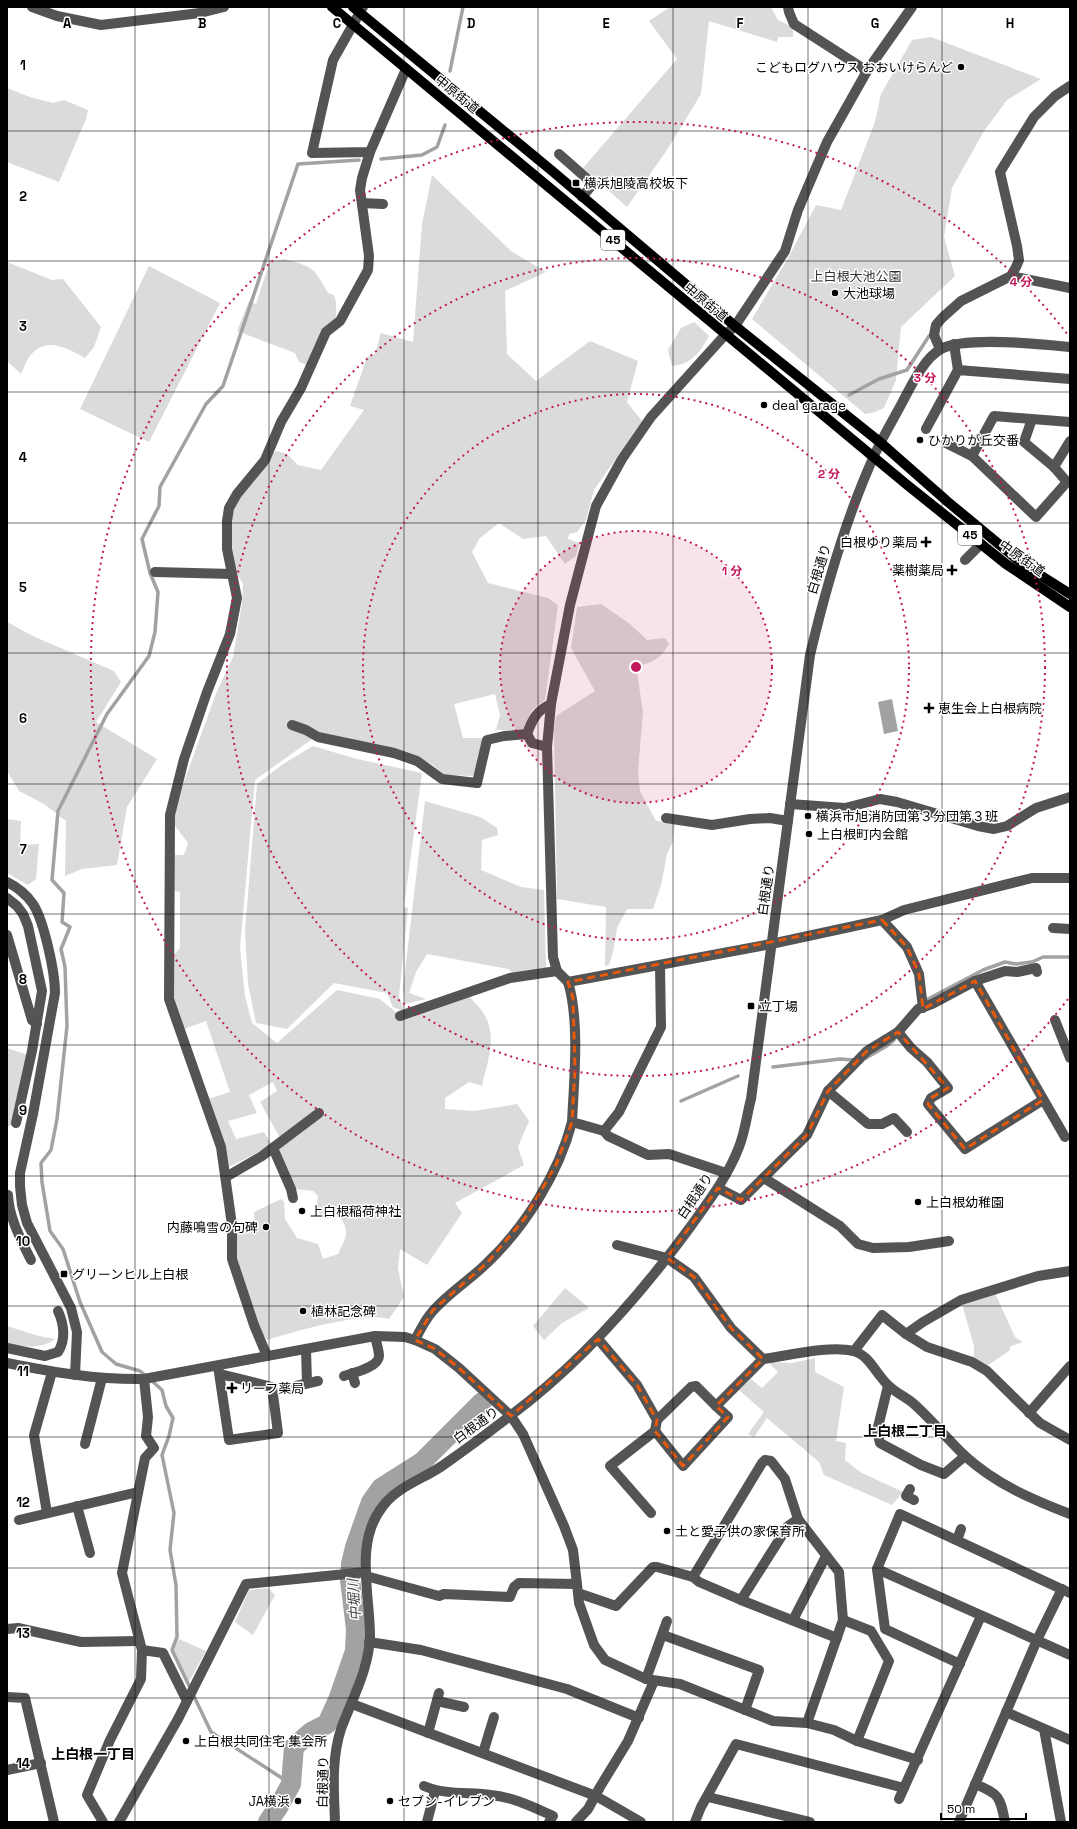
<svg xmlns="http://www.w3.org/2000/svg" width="1077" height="1829" viewBox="0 0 1077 1829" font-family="'Space Grotesk','Noto Sans JP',sans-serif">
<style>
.green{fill:#dbdbdb}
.water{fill:#a2a2a2}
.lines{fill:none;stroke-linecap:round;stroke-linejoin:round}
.stream{stroke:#a2a2a2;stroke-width:3.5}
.river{stroke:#a2a2a2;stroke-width:20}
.minor{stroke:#545454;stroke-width:10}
.major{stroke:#000;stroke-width:10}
.marked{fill:none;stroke:#e8590c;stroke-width:3;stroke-dasharray:8 5;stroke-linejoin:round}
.grid{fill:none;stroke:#000;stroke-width:1;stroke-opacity:0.55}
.ring{fill:none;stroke:#c2185b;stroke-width:2;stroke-dasharray:2 4}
.poi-dot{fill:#000;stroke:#fff;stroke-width:1.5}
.labels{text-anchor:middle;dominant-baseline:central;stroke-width:3;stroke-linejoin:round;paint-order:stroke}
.shield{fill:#fff;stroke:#4c4c4c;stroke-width:1}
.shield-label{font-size:12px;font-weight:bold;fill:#000}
.poi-label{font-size:13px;fill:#000;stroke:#fff;text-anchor:start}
.street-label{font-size:13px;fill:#000;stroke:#fff}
.park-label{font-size:13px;fill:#323232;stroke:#fff}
.neighbourhood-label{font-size:14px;font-weight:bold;fill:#000;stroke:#fff}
.water-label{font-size:14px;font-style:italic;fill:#434343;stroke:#fff}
.grid-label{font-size:13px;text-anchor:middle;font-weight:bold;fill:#000;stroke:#fff;stroke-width:3;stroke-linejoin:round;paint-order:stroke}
.centre{fill:#c2185b;stroke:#fff;stroke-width:2}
.ring-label{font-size:12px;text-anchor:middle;font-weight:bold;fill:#c2185b;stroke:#fff;stroke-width:3;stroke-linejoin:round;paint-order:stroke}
</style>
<rect width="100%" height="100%" fill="#fff"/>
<g class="green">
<path d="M 670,7 L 771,7 L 778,20 L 793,27 L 793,37 L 778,37 L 777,42 L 709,21 L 701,94 L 667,150 L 627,207 L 583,168 L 677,59 L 649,21 Z"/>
<path d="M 931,37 L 1041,79 L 1007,100 L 984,131 L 952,188 L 944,237 L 955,276 L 901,327 L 896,380 L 884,408 L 875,412 L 865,414 L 752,319 L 788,258 L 816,205 L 841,210 L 875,122 L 881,94 L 912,40 Z"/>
<path d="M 7,88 L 30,97 L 53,103 L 64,100 L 88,110 L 86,119 L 59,182 L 7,162 Z"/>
<path d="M 432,175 L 511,251 L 546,272 L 505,291 L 507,354 L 536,381 L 590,341 L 638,361 L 627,402 L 642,421 L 594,490 L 586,520 L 577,532 L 569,534 L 568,539 L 579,543 L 576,556 L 565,564 L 546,536 L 523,539 L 499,523 L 480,538 L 472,552 L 488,583 L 548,598 L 558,605 L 545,700 C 532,709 528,713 526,730 L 496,730 L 500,715 L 495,694 L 454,704 L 463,738 L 483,738 L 477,772 L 473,776 L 445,775 L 433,765 L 421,759 L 318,735 L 255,780 L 240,948 L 245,996 L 252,1023 L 277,1043 L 337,990 L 380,999 L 405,1020 L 470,997 C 474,1003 481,1008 484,1014 C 498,1036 487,1063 482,1086 L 469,1082 L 445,1098 L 445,1109 L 474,1111 L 517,1104 L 529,1121 L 518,1147 L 524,1165 L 455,1203 L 462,1213 L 427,1265 L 400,1249 L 398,1268 L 404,1297 L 389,1319 C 367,1311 291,1332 267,1340 L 256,1324 L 234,1258 L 237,1229 L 255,1225 L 254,1212 L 281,1199 L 284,1202 L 285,1219 L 297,1238 L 318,1244 L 323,1259 L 338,1254 C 346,1237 351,1232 339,1216 L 325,1219 L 316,1209 L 318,1196 L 313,1191 L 295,1189 L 277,1151 L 284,1145 L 260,1102 L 277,1091 L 273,1082 L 249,1095 L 257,1113 L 228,1121 L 236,1139 L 264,1132 L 272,1145 L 227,1168 L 208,1099 L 230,1092 L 206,1021 L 181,1030 L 171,995 L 171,958 L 180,948 L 180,892 L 170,890 L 172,855 L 184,855 L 188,843 L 172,822 L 174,809 L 217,691 L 233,657 L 242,604 L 243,584 L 229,560 L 231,518 L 245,477 L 261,459 L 277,451 L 287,454 L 298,465 L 321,470 L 364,410 L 350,406 L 367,357 L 375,354 L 381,333 L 413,342 L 422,224 Z"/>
<path d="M 285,259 C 314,267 314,268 328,293 L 334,295 L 336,302 L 336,318 L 307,365 L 299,362 L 295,353 L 237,331 L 249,301 L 256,304 L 270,261 Z"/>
<path d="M 7,262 L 52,280 L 63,279 L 101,327 L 94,347 L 85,358 C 67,348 45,335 29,357 C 26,361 24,369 21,374 L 7,361 Z"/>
<path d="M 149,266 L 220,303 L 149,442 L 80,409 Z"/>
<path d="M 694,322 L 709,336 C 700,352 692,364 672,366 L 668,350 L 681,328 Z"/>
<path d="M 601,604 L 630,624 L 647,640 L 665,638 L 669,644 C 660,659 653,663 636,666 L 643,712 L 638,771 L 640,791 L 656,821 L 675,823 L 673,841 L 667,854 L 661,885 L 653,909 L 627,909 L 617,928 L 613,952 L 609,965 L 605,966 L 606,907 L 557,899 L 554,729 L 556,716 L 595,691 L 571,648 L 577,607 Z"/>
<path d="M 7,622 L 35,637 L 114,671 L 121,682 L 96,722 L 157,759 L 127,807 L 117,865 L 82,869 L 65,876 L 66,821 L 44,804 L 19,791 L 7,771 Z"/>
<path d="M 313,746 L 357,759 L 422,773 L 404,907 L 408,908 L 399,996 L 404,1011 L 393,1007 L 387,993 L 334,983 L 287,1029 L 256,1023 L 248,984 L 245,931 L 257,784 L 283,764 Z"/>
<path d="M 425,801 L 480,817 L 497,828 L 498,835 L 482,840 L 481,870 L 521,887 L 544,890 L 546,969 L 514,974 L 508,969 L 427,954 L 416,972 L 409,993 L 426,999 L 405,1004 L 403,988 Z"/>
<path d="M 7,819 L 21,821 L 20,845 L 39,844 L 36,879 L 28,885 L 7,873 Z"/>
<path d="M 7,1048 L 31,1056 L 16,1123 L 7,1127 Z"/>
<path d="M 565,1288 L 589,1308 L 562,1323 L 544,1340 L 533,1326 Z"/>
<path d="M 995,1293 L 1015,1337 L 1023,1342 L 1011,1346 L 1009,1351 L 987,1366 L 974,1358 L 974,1346 L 962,1304 Z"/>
<path d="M 7,1326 L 39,1336 L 55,1339 C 41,1350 24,1346 7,1344 Z"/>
<path d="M 815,1358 L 815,1372 L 844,1387 L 836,1441 L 846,1443 L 845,1460 L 860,1472 L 903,1492 L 892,1505 L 824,1475 L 819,1462 L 767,1418 L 754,1437 L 748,1434 L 764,1412 L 739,1390 L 751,1379 L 762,1388 L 778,1372 L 768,1362 L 792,1363 Z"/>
<path d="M 268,1588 L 275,1595 L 253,1635 L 235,1622 L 249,1590 Z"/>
<path d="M 179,1639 L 206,1651 L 188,1683 L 173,1649 Z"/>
</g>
<path class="water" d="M 892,699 L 898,731 L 884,734 L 878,702 Z"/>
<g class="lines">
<g class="stream">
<path d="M 450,71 L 463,7"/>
<path d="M 381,159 L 422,155 L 437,147 L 445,125"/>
<path d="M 849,395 L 879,379 L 907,370 L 929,336"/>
<path d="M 925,1003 L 928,999 L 983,970 L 1005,962 L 1016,964 L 1032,962 L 1043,957 L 1070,957"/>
<path d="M 866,1058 L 885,1047 L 894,1040"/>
<path d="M 773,1067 L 840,1059 L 854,1060"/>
<path d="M 681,1101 L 738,1076"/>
<path d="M 146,1376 L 140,1371 L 116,1364 L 102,1352 L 80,1302 L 63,1249 L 50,1231 L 42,1182 L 41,1163 L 51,1150 L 57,1119 L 67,1026 L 65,967 L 61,949 L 70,927 L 62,922 L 64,893 L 52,880 L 58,811 L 107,714 L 149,656 L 155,632 L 158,592 L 150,573 L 142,539 L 159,506 L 160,487 L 206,404 L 223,386 L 298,164 L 359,160"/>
<path d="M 151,1380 L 162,1390 L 166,1406 L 173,1418 L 169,1436 L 162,1455 L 174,1513 L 170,1550 L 176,1585 L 177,1637 L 172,1650 L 211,1732 L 291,1784"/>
</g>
<path class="river" d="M 268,1822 L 279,1806 L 291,1784 L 294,1747 L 311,1732 L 327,1724 L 338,1700 L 355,1651 L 356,1629 L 350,1580 L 351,1564 L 355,1547 L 371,1502 L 381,1488 L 422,1462 L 482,1402"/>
<g class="minor">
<path d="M 32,7 L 57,16 L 101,25 L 200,13 L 224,7"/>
<path d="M 363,7 L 333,60 L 312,153 L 370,152 L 406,69"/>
<path d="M 788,7 L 789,12 L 794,24 L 867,71"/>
<path d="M 912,7 L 867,71 L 827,142 L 798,210 L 785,251 L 735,326 L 725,335 L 651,417 L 622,459 L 596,506 L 570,605 L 551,704 L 547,747 L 553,957 L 557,971 L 568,982 L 771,944 L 882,920 L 904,910 L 1032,878 L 1070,878"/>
<path d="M 559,154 L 593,184 L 582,197"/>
<path d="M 362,203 L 383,204"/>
<path d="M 1011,276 L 1070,288"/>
<path d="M 954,344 L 958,370"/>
<path d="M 940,349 L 934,335 L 936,325 L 942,318 L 961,301 L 1011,276 L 1016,267 L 1019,260 L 1017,246 L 1000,172 L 1034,117 L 1055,96 L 1070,86"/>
<path d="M 1032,419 L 1024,442 L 1054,467 L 1067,482 L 1070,482"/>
<path d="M 926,429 L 958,370 L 1070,379"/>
<path d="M 946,443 L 972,456 L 1036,517 L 1067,482"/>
<path d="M 972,456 L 994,416 L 1070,422"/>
<path d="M 1054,467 L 1070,441"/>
<path d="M 965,560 L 981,544"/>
<path d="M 155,572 L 232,574"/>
<path d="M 292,725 L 306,730 L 318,737 L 394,753 L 417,761 L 442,779 L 477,783 L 487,740 L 504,736 L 527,734 L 532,743 L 547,747"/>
<path d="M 527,734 C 532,720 537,710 551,704"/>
<path d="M 790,804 L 845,808 L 880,799 L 897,802 L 978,826 L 994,829 L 1007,826 L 1036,808 L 1070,797"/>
<path d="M 666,818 L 712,825 L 750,819 L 770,818 L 788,821"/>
<path d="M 7,882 C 17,887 26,894 33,904 C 44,921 55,972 55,993 L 33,1114 L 20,1173 L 20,1186 L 22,1205 L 27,1223 L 71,1308 L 77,1332 L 75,1375"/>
<path d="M 7,898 L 17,906 L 23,914 L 28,926 L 42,991 L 32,1051 L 16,1123"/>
<path d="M 882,920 L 907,947 L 919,974 L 923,1008"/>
<path d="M 1053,928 L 1070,929"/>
<path d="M 7,935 L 32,1020 L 37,1024"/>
<path d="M 975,981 L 1065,1137"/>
<path d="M 568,982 C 580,1021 574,1081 572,1122 L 604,1131 L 619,1112 L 661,1027 L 660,966"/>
<path d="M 400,1016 L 510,978 L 557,971"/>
<path d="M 1055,1020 L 1070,1058"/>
<path d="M 898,1032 L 911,1048 L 927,1062 L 948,1088 L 931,1098 L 928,1104 L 965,1149 L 1043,1100"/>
<path d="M 828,1091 L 868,1124 L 882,1124 L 894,1118 L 907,1132"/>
<path d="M 604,1131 L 608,1136 L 648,1155 L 669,1154 L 726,1173"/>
<path d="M 273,1148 L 291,1189 L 293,1198"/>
<path d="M 226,1177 L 262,1156 L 319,1113"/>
<path d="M 764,1178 L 840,1226 L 858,1244 L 873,1248 L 909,1247 L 949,1241"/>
<path d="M 718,1188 L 741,1200 L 807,1135 L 828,1091 L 867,1051 L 898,1032 L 918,1009 L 932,1004 L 975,981 L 1005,971 L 1017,972 L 1036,968 L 1037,972"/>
<path d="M 8,1195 C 9,1218 21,1240 31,1260"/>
<path d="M 617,1245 L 667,1258 L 694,1277 L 731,1328 L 763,1359 C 787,1356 830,1345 853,1351 C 870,1355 876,1375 889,1386 C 896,1393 906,1397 914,1404 C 932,1420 947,1439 965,1456 C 996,1484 1031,1499 1070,1514"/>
<path d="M 906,1334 L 923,1322 L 961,1300 L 1038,1276 L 1070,1271"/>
<path d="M 598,1339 L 637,1385 L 657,1420 L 655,1431"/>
<path d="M 415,1340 C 420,1330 425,1320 432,1312 C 448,1293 470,1280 487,1263 C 525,1227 559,1173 572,1122"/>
<path d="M 7,1348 L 45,1356 L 58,1352 C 66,1340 64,1324 58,1311"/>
<path d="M 306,1349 L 307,1383"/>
<path d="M 854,1351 L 882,1315 L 906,1334 L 927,1347 L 972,1362 L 987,1371 L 1040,1423 L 1070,1440"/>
<path d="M 267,1356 L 254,1325 L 232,1259 L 232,1225 L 221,1147 L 169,999 L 170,815 L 184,759 L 207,692 L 230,634 L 237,598 L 227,549 L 227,521 L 229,508 L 237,494 L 265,460 L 281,422 L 301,388 L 326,332 L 340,321 L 368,270 L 369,256 L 360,190 L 362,178 L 370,152"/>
<path d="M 7,1363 C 52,1372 98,1380 144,1379 L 375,1336 L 405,1337 L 415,1340 L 435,1349 L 459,1368 L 511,1416 L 523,1434 L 564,1526 L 573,1550 L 578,1593 L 616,1606 L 653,1567 L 657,1567 L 693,1577 L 699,1582 L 741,1600 L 837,1638"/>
<path d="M 218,1366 L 229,1440 L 278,1433 L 272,1387 L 220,1374"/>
<path d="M 352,1373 L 355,1383"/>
<path d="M 344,1376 C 353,1373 379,1367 379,1356 C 379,1350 376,1342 375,1336"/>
<path d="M 296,1386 L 318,1381"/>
<path d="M 888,1386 L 877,1431 L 880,1443 L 921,1465 L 944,1474 L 965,1456"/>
<path d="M 1029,1413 L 1070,1366"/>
<path d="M 657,1420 L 691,1387 L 696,1386 L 716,1406"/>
<path d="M 85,1444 L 102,1378"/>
<path d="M 910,1489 L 906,1496 L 914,1500"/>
<path d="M 77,1506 L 90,1553"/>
<path d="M 47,1513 L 34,1435 L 52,1372"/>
<path d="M 651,1513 L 610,1466 L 655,1431 L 683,1466 L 728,1417 L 716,1406 L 763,1359"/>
<path d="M 19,1520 L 138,1492"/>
<path d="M 957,1540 L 961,1529"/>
<path d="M 877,1569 L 1070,1655"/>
<path d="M 366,1576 L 439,1596 L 444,1594 L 510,1597 L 514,1587 L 519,1583 L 577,1584"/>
<path d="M 693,1577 L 762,1463 L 765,1460 L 771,1461 L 785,1479 L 798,1519"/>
<path d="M 578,1593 L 579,1603 L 594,1645 L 605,1660 L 646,1679 L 680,1684 L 773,1721 L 807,1723 L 834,1730 L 857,1741 L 918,1760"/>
<path d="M 741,1600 L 788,1526 L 798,1519 L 839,1572 L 843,1620 L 807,1723"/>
<path d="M 793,1620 L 826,1556"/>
<path d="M 843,1620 L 871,1631 L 889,1661 L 857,1741"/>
<path d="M 7,1629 L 18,1628 L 81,1642 L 139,1641"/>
<path d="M 663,1635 L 759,1670 L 745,1710"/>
<path d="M 369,1642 L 421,1650 L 567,1689 L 639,1718"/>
<path d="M 142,1650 L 163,1653 L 187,1701"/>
<path d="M 960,1664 L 885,1629 L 877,1569 L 900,1514 L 1070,1593"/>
<path d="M 646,1679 L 667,1621"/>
<path d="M 7,1697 L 25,1698 L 54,1822"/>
<path d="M 437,1701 L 464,1707"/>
<path d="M 352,1704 L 596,1796 L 641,1822"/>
<path d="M 1006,1712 L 1070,1740"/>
<path d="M 1044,1729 L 1061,1822"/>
<path d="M 428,1733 L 439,1693"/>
<path d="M 483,1753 L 494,1717"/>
<path d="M 7,1770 L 41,1763"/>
<path d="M 975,1784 C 999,1794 1000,1796 1005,1822"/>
<path d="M 424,1786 C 445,1795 469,1792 491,1795 C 513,1797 533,1807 553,1816 L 549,1822"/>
<path d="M 708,1797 L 810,1822"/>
<path d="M 899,1799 L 981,1616"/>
<path d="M 103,1822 L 87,1795 L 110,1740 L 141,1679 L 142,1650 L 122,1573 L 145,1458 L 154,1448 L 146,1436 L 148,1417 L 144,1379"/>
<path d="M 119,1822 L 178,1719 L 246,1584 L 366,1572"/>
<path d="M 335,1822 C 334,1791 331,1760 341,1729 C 352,1699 369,1669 370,1636 C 370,1594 354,1542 383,1506 C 397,1487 423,1479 442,1466 C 465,1450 488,1433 510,1416 C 580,1364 639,1297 691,1226 C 709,1201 728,1176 739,1147 C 745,1132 747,1114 751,1099 L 810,655 C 826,587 845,520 874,456 C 882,438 893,420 902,403 C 911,386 924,358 941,349 C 965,336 1041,344 1070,347"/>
<path d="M 427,1822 L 435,1791"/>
<path d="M 576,1822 L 588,1809 L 600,1787 L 628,1741 L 654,1681"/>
<path d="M 695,1822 L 701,1807 L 736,1744 L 904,1788"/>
<path d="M 959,1822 L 1037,1640 L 1062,1589"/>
</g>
<g class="major">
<path d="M 332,7 L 906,484 L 1006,564 L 1070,607"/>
<path d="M 353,7 L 551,170 L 735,326 L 881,443 L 948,502 L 1024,565 L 1070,594"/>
</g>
</g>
<path class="marked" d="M 882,920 L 907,947 L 919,974 L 923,1009 L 975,981 L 1043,1100 L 965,1149 L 928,1104 L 931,1098 L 948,1088 L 898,1032 L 867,1051 L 828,1091 L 807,1135 L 741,1200 L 718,1188 L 667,1258 L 694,1277 L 731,1328 L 763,1359 L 716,1406 L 728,1417 L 683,1466 L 655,1431 L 657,1420 L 637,1385 L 598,1339 L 511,1416 L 459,1368 L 435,1349 L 415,1340 L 433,1310 L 487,1263 L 525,1218 L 556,1165 L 572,1122 L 575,1070 L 573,998 L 568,982 Z"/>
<path class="grid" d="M 135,7 L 135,1822M 269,7 L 269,1822M 404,7 L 404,1822M 538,7 L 538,1822M 673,7 L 673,1822M 808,7 L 808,1822M 942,7 L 942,1822M 7,131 L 1070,131M 7,261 L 1070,261M 7,392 L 1070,392M 7,523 L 1070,523M 7,653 L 1070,653M 7,784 L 1070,784M 7,914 L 1070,914M 7,1045 L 1070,1045M 7,1176 L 1070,1176M 7,1306 L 1070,1306M 7,1437 L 1070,1437M 7,1568 L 1070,1568M 7,1698 L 1070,1698"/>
<circle cx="636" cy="667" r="136" fill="#c2185b" fill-opacity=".12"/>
<g class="ring">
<circle cx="636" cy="667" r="136"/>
<circle cx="636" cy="667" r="273"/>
<circle cx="636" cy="667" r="409"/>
<path d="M1068 999A545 545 0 1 1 1068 335"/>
</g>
<g class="poi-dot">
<circle cx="961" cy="67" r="4"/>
<rect x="572" y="179" width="8" height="8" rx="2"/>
<circle cx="835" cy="293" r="4"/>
<circle cx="764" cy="405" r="4"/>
<circle cx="920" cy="440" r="4"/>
<path d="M924 536h4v4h4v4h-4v4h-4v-4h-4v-4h4z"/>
<path d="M950 564h4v4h4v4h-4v4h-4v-4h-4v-4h4z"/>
<path d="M927 702h4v4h4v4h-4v4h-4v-4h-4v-4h4z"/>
<circle cx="808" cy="816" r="4"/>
<circle cx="809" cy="834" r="4"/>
<rect x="747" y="1002" width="8" height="8" rx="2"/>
<circle cx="918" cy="1202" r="4"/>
<circle cx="302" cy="1211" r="4"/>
<circle cx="266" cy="1227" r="4"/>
<rect x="60" y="1270" width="8" height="8" rx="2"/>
<circle cx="303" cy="1311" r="4"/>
<path d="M230 1382h4v4h4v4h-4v4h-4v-4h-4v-4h4z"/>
<circle cx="667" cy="1531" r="4"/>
<circle cx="186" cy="1741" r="4"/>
<circle cx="298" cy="1801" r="4"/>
<circle cx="390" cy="1801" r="4"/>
</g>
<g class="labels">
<g class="shield">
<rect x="601" y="230" width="24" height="20" rx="3"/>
<rect x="958" y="525" width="24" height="20" rx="3"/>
</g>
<g class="shield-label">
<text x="613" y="240">45</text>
<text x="970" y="535">45</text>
</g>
<g class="poi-label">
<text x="953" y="67" text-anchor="end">こどもログハウス おおいけらんど</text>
<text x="584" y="183">横浜旭陵高校坂下</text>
<text x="843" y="293">大池球場</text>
<text x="772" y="405">deal garage</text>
<text x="928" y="440">ひかりが丘交番</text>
<text x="918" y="542" text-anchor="end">白根ゆり薬局</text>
<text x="944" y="570" text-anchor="end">薬樹薬局</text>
<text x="938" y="708">恵生会上白根病院</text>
<text x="816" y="816">横浜市旭消防団第３分団第３班</text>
<text x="817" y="834">上白根町内会館</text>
<text x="759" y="1006">立丁場</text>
<text x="926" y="1202">上白根幼稚園</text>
<text x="310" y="1211">上白根稲荷神社</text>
<text x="258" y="1227" text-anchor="end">内藤鳴雪の句碑</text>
<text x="72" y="1274">グリーンヒル上白根</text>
<text x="311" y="1311">植林記念碑</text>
<text x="240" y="1388">リーフ薬局</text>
<text x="675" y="1531">土と愛子供の家保育所</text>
<text x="194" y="1741">上白根共同住宅 集会所</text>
<text x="290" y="1801" text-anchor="end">JA横浜</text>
<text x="398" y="1801">セブン-イレブン</text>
</g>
<g class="street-label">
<text transform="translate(457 94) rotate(39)">中原街道</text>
<text transform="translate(706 302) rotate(40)">中原街道</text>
<text transform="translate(1022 558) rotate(35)">中原街道</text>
<text transform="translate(819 569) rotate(-73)">白根通り</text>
<text transform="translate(766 890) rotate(-82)">白根通り</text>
<text transform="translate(695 1196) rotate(-56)">白根通り</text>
<text transform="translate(476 1425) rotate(-36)">白根通り</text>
<text transform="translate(323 1782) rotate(-89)">白根通り</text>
</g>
<g class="park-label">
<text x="856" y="276">上白根大池公園</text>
</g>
<g class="neighbourhood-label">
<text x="905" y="1431">上白根二丁目</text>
<text x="93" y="1754">上白根一丁目</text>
</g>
<g class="water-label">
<text transform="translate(354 1600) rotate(-94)">中堀川</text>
</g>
</g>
<g class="grid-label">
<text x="67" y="28">A</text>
<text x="202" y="28">B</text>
<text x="337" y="28">C</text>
<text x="471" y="28">D</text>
<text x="606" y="28">E</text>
<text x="740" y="28">F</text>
<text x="875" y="28">G</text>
<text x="1010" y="28">H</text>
<text x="23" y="70">1</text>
<text x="23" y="201">2</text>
<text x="23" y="331">3</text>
<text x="23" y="462">4</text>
<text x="23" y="592">5</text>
<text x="23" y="723">6</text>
<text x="23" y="854">7</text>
<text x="23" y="984">8</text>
<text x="23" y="1115">9</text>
<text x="23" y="1246">10</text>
<text x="23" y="1376">11</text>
<text x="23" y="1507">12</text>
<text x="23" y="1638">13</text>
<text x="23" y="1768">14</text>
</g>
<circle cx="636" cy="667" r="6" class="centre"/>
<g class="ring-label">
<text x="1021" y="286">4 分</text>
<text x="925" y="382">3 分</text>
<text x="829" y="478">2 分</text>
<text x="732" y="575">1 分</text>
</g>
<rect width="1077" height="1829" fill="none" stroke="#000000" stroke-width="16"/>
<path d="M941 1813v6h85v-6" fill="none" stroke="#000000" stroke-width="2"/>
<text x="947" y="1813" font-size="12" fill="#000000" stroke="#ffffff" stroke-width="3" paint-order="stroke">50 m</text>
</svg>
